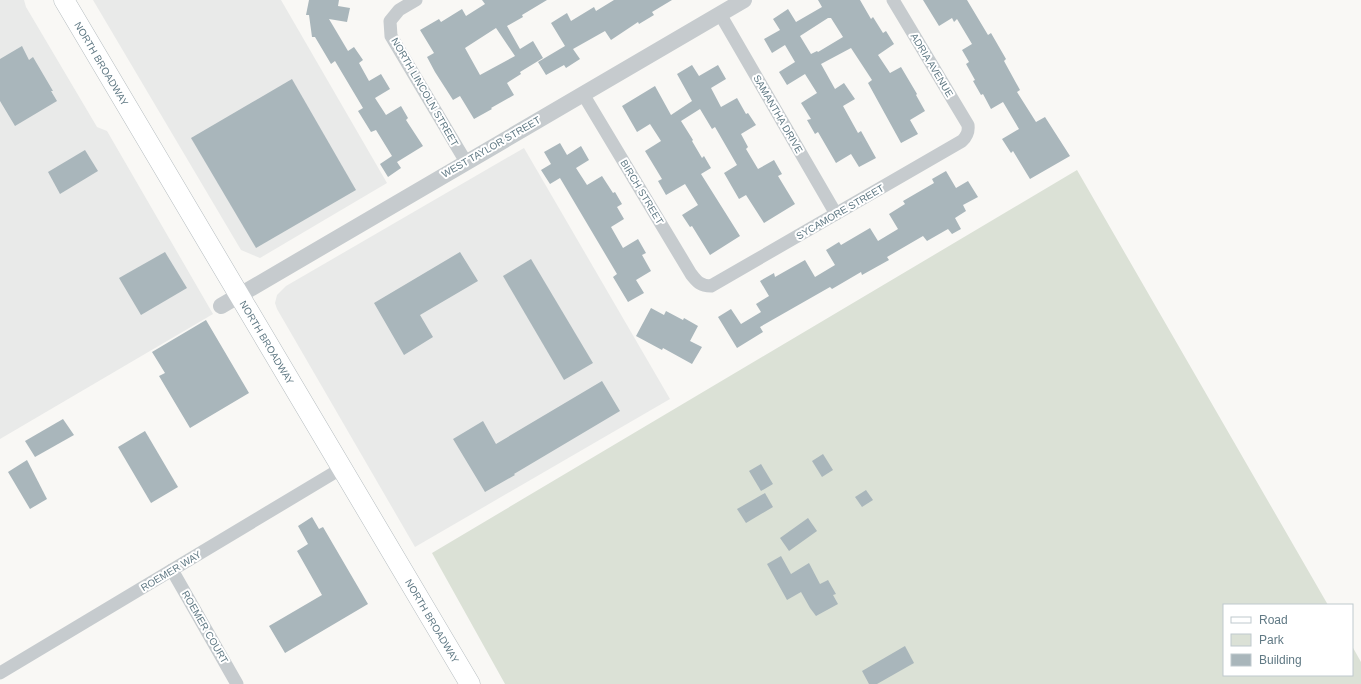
<svg xmlns="http://www.w3.org/2000/svg" width="1361" height="684" viewBox="0 0 1361 684" font-family="Helvetica,sans-serif">
<style>
.built{fill:#e9eae9}
.green{fill:#dbe1d6}
.building{fill:#a9b6bb;fill-rule:evenodd}
.lines{fill:none;stroke-linecap:round;stroke-linejoin:round}
.primary-casing{stroke:#b6bdc0;stroke-width:21}
.minor{stroke:#c6cbce;stroke-width:13}
.tertiary{stroke:#c6cbce;stroke-width:16}
.primary{stroke:#fff;stroke-width:20}
.labels{text-anchor:middle;dominant-baseline:central;stroke-width:4;stroke-linejoin:round;paint-order:stroke}
.street-label{font-size:10px;fill:#607984;stroke:#fff}
</style>
<rect width="100%" height="100%" fill="#f9f8f5"/>
<g class="built">
<path d="M 0,0 L 24,0 L 26,7 L 97,127 L 107,131 L 213,314 L 0,439 Z"/>
<path d="M 93,0 L 281,0 L 387,183 L 260,258 L 241,250 Z"/>
<path d="M 524,148 L 670,399 L 415,547 L 277,309 L 275,303 L 277,295 L 286,286 Z"/>
</g>
<path class="green" d="M 1077,170 L 1328,605 L 1224,605 L 1224,675 L 1352,675 L 1352,646 L 1361,662 L 1361,684 L 505,684 L 432,553 Z"/>
<g class="building">
<path d="M 309,0 L 339,0 L 338,6 L 350,8 L 347,22 L 329,19 L 348,51 L 354,47 L 363,60 L 359,63 L 369,81 L 381,74 L 390,89 L 375,98 L 386,115 L 401,106 L 408,118 L 406,120 L 423,146 L 397,162 L 401,168 L 388,177 L 380,164 L 392,156 L 376,130 L 371,132 L 358,111 L 363,108 L 335,61 L 331,64 L 315,37 L 312,37 L 309,15 L 306,15 Z"/>
<path d="M 482,0 L 547,0 L 522,15 L 523,17 L 507,26 L 520,49 L 533,41 L 543,58 L 520,72 L 521,74 L 507,83 L 514,95 L 491,108 L 492,109 L 474,119 L 460,96 L 453,100 L 435,72 L 427,57 L 434,53 L 420,30 L 439,19 L 441,22 L 462,9 L 466,16 L 485,4 ZM 496,28 L 515,56 L 480,75 L 465,48 Z"/>
<path d="M 614,0 L 672,0 L 652,12 L 654,15 L 639,24 L 638,22 L 611,40 L 605,31 L 573,49 L 580,59 L 566,68 L 564,65 L 546,75 L 538,62 L 565,46 L 551,23 L 567,13 L 571,21 L 594,7 L 596,11 Z"/>
<path d="M 818,0 L 860,0 L 871,19 L 873,17 L 883,33 L 886,31 L 894,44 L 878,55 L 890,73 L 901,67 L 917,94 L 916,95 L 925,111 L 910,120 L 918,134 L 901,143 L 868,83 L 872,80 L 851,48 L 821,64 L 835,89 L 844,83 L 855,99 L 843,106 L 858,133 L 861,131 L 876,158 L 859,167 L 851,154 L 836,163 L 818,132 L 815,134 L 807,120 L 811,119 L 801,103 L 817,93 L 805,74 L 787,85 L 779,72 L 795,62 L 785,45 L 772,53 L 764,39 L 780,30 L 773,19 L 788,9 L 796,22 L 822,7 ZM 828,18 L 831,18 L 843,37 L 818,52 L 817,51 L 811,54 L 800,36 Z"/>
<path d="M 923,0 L 967,0 L 988,35 L 991,33 L 1006,59 L 1004,61 L 1020,90 L 1017,92 L 1036,122 L 1045,117 L 1070,156 L 1030,179 L 1013,151 L 1011,153 L 1002,139 L 1019,129 L 1003,102 L 991,109 L 983,94 L 981,95 L 973,81 L 975,80 L 966,64 L 969,62 L 962,50 L 972,44 L 957,19 L 954,22 L 952,18 L 939,26 Z"/>
<path d="M 22,46 L 29,60 L 33,57 L 53,91 L 51,91 L 57,101 L 15,126 L 0,101 L 0,59 Z"/>
<path d="M 692,65 L 699,76 L 718,65 L 726,79 L 711,88 L 721,107 L 737,98 L 746,114 L 748,113 L 756,125 L 741,134 L 748,147 L 746,149 L 758,169 L 774,160 L 782,174 L 778,176 L 795,204 L 764,223 L 746,195 L 739,199 L 724,173 L 737,165 L 715,127 L 712,129 L 700,109 L 681,121 L 693,140 L 692,141 L 702,158 L 704,156 L 711,168 L 701,174 L 740,236 L 710,255 L 692,226 L 690,227 L 682,215 L 698,205 L 685,184 L 666,195 L 658,181 L 662,179 L 645,151 L 661,141 L 650,124 L 637,132 L 622,106 L 655,86 L 671,115 L 692,101 L 677,74 Z"/>
<path d="M 292,79 L 356,190 L 256,248 L 191,138 Z"/>
<path d="M 560,143 L 567,155 L 581,146 L 589,160 L 576,168 L 587,185 L 602,176 L 613,193 L 615,192 L 622,204 L 617,207 L 624,219 L 611,227 L 623,248 L 638,239 L 646,253 L 642,255 L 651,271 L 636,280 L 644,293 L 628,302 L 613,277 L 617,274 L 560,178 L 550,184 L 541,170 L 551,164 L 544,152 Z"/>
<path d="M 85,150 L 98,171 L 60,194 L 48,172 Z"/>
<path d="M 946,171 L 956,188 L 968,181 L 978,197 L 963,205 L 966,211 L 955,218 L 961,229 L 952,234 L 948,229 L 927,241 L 923,236 L 887,257 L 889,260 L 862,275 L 861,272 L 832,289 L 830,287 L 760,327 L 763,332 L 737,348 L 718,317 L 731,309 L 741,324 L 761,312 L 756,304 L 769,296 L 760,281 L 774,273 L 775,277 L 805,260 L 815,277 L 835,265 L 826,250 L 839,242 L 841,245 L 870,228 L 878,241 L 898,229 L 889,214 L 905,204 L 903,201 L 934,183 L 932,179 Z"/>
<path d="M 165,252 L 187,288 L 141,315 L 119,278 Z"/>
<path d="M 460,252 L 478,281 L 420,315 L 433,337 L 404,355 L 374,303 Z"/>
<path d="M 531,259 L 593,363 L 564,380 L 503,276 Z"/>
<path d="M 651,308 L 664,315 L 666,311 L 683,320 L 684,318 L 698,326 L 690,341 L 702,347 L 692,364 L 663,348 L 662,350 L 636,336 Z"/>
<path d="M 206,320 L 249,393 L 190,428 L 159,376 L 165,373 L 152,352 Z"/>
<path d="M 602,381 L 620,411 L 514,474 L 515,475 L 485,492 L 453,439 L 483,421 L 496,444 Z"/>
<path d="M 63,419 L 74,435 L 35,457 L 25,441 Z"/>
<path d="M 145,431 L 178,487 L 151,503 L 118,447 Z"/>
<path d="M 823,454 L 833,470 L 822,477 L 812,461 Z"/>
<path d="M 27,460 L 47,499 L 30,509 L 8,472 Z"/>
<path d="M 761,464 L 773,484 L 761,491 L 749,471 Z"/>
<path d="M 866,490 L 873,500 L 862,507 L 855,497 Z"/>
<path d="M 765,493 L 773,507 L 746,523 L 737,509 Z"/>
<path d="M 312,517 L 319,529 L 323,527 L 368,604 L 285,653 L 269,626 L 322,595 L 297,551 L 308,544 L 298,526 Z"/>
<path d="M 808,518 L 817,531 L 789,551 L 780,538 Z"/>
<path d="M 781,556 L 791,574 L 809,563 L 820,584 L 828,580 L 836,594 L 833,595 L 838,604 L 816,616 L 810,608 L 801,592 L 787,600 L 767,564 Z"/>
<path d="M 905,646 L 914,663 L 877,684 L 869,684 L 862,671 Z"/>
</g>
<g class="lines">
<defs>
<g id="primary">
<path id="s1" d="M 64,0 L 470,684"/>
</g>
</defs>
<use href="#primary" class="primary-casing"/>
<g class="minor">
<path d="M 416,0 L 399,10 L 390,21 L 391,36 L 466,162"/>
<path d="M 720,14 L 836,214"/>
<path d="M 583,94 L 691,274 C 697,282 701,286 711,286 L 962,141 C 967,136 969,132 968,125 L 893,0"/>
<path d="M 172,570 L 237,684"/>
<path d="M 0,673 L 342,468"/>
</g>
<path class="tertiary" d="M 221,306 L 744,0"/>
<use href="#primary" class="primary"/>
</g>
<g class="labels">
<g class="street-label">
<text stroke="none"><textPath href="#s1" startOffset="74">NORTH BROADWAY</textPath></text>
<text transform="translate(932 65) rotate(59)">ADRIA AVENUE</text>
<text transform="translate(425 92) rotate(60)">NORTH LINCOLN STREET</text>
<text transform="translate(778 114) rotate(60)">SAMANTHA DRIVE</text>
<text transform="translate(491 147) rotate(-30)">WEST TAYLOR STREET</text>
<text transform="translate(642 192) rotate(59)">BIRCH STREET</text>
<text transform="translate(840 212) rotate(-30)">SYCAMORE STREET</text>
<text stroke="none"><textPath href="#s1" startOffset="398">NORTH BROADWAY</textPath></text>
<text transform="translate(171 571) rotate(-31)">ROEMER WAY</text>
<text stroke="none"><textPath href="#s1" startOffset="722">NORTH BROADWAY</textPath></text>
<text transform="translate(205 627) rotate(60)">ROEMER COURT</text>
</g>
</g>
<rect x="1223" y="604" width="130" height="72" fill="#ffffff" stroke="#bfc9ce"/>
<rect x="1231" y="617" width="20" height="6" fill="#ffffff" stroke="#bfc9ce"/>
<text x="1259" y="624" font-size="12" fill="#607984">Road</text>
<rect x="1231" y="634" width="20" height="12" fill="#dbe1d6" stroke="#bfc9ce"/>
<text x="1259" y="644" font-size="12" fill="#607984">Park</text>
<rect x="1231" y="654" width="20" height="12" fill="#a9b6bb" stroke="#bfc9ce"/>
<text x="1259" y="664" font-size="12" fill="#607984">Building</text>
</svg>
